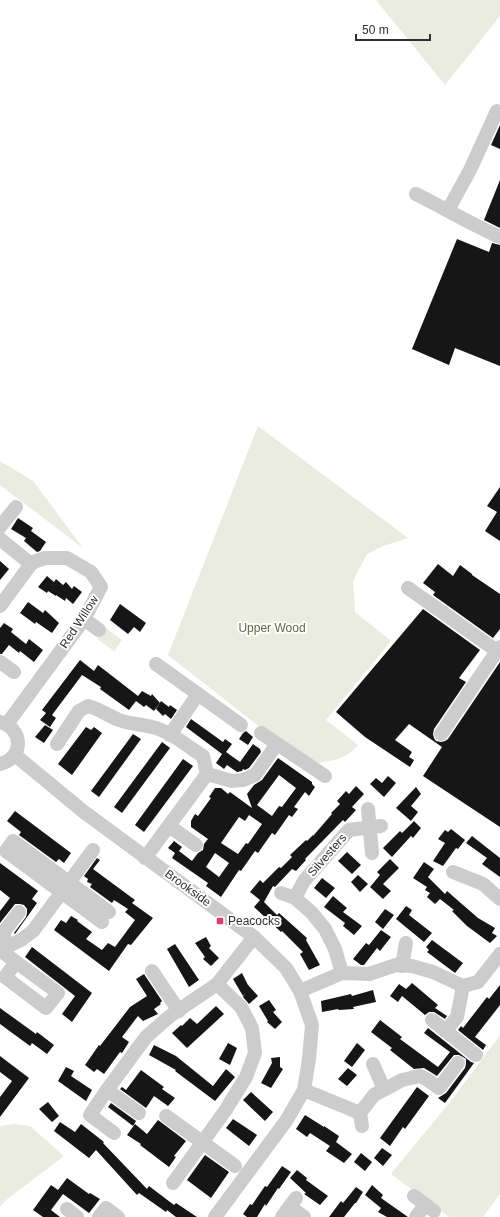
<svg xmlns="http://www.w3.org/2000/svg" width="500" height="1217" viewBox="0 0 500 1217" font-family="Arial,sans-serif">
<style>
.green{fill:#e9ecde}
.building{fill:#161616;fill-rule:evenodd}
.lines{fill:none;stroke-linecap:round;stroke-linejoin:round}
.minor{stroke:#ccc;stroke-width:14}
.poi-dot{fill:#de3a6f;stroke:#fff;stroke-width:1.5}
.labels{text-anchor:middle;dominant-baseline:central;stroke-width:4;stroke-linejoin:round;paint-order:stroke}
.street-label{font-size:12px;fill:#2f2f2f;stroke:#fff}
.park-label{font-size:12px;fill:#5d6a3e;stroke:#fff}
.poi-label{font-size:12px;fill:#2f2f2f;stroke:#fff;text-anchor:start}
</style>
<rect width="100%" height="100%" fill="#fff"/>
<g class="green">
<path d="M 376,0 L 500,0 L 500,16 L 445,85 Z"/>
<path d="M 258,426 L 408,538 L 383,546 L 367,554 L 353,581 L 355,612 L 391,641 L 326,720 L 358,745 C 346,761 325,762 307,764 L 168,655 Z"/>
<path d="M 0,461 L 33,481 L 83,548 L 0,485 Z"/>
<path d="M 106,628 L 122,640 L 114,651 L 97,639 Z"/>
<path d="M 500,1035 L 500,1194 L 483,1217 L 449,1217 L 391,1174 L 454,1097 Z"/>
<path d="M 14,1124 L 30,1126 L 64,1156 L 6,1200 L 0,1207 L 0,1126 Z"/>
</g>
<g class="building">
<path d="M 500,125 L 500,149 L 491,145 Z"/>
<path d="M 500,180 L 500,228 L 484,220 Z"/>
<path d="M 457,239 L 489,252 L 492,243 L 500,245 L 500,366 L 455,348 L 449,365 L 412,349 Z"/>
<path d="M 500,487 L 500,541 L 485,531 L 497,512 L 487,506 Z"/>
<path d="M 18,518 L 33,528 L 31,531 L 46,542 L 40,551 L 37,552 L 24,541 L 26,538 L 11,529 Z"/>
<path d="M 0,561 L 9,569 L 0,580 Z"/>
<path d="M 438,564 L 453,576 L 460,565 L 472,574 L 472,575 L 500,594 L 500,629 L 493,638 L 433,595 L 435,592 L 423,583 Z"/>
<path d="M 47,576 L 54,582 L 56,579 L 63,585 L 66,582 L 72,589 L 74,586 L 82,592 L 73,604 L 66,598 L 65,601 L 56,595 L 56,596 L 48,591 L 47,593 L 38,587 Z"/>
<path d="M 28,602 L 43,613 L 45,610 L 59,623 L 52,633 L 36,622 L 35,624 L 20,613 Z"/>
<path d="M 120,604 L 146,623 L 140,632 L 134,627 L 128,634 L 110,620 Z"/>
<path d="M 423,609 L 480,650 L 459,678 L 466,682 L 434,729 L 433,734 L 434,738 L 436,741 L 441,742 L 445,741 L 448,739 L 500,662 L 500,827 L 423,776 L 442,747 L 409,724 L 395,740 L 412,752 L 409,757 L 414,760 L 410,767 L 365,737 L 336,712 Z"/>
<path d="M 4,623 L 13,629 L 11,632 L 26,644 L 29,639 L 43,650 L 34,662 L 20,651 L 19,653 L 9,645 L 2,654 L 0,654 L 0,628 Z"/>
<path d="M 80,660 L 94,671 L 98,665 L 138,696 L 142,691 L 151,696 L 152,694 L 160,703 L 154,711 L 146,705 L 144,707 L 136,701 L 129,710 L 100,689 L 101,687 L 82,675 L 52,715 L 56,718 L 50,727 L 40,720 L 46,713 L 42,710 Z"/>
<path d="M 161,701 L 169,707 L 170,705 L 177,710 L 171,719 L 165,714 L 163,716 L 156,709 Z"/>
<path d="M 191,719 L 223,742 L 225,739 L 232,744 L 226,752 L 240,762 L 253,744 L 260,749 L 261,752 L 249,768 L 245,770 L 243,769 L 242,771 L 237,772 L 227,765 L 224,769 L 216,763 L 222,754 L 186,727 Z"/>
<path d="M 45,725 L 53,730 L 44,743 L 35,737 Z"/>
<path d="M 86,727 L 91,730 L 94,727 L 102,733 L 72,775 L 58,764 Z"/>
<path d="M 246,731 L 253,737 L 248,745 L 239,739 L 243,733 Z"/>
<path d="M 133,734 L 141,739 L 99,797 L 91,791 Z"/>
<path d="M 162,742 L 170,748 L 122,813 L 114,807 Z"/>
<path d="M 278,758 L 312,782 L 312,784 L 315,787 L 309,796 L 305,792 L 294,807 L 298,809 L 292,817 L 289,815 L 275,835 L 272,833 L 258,853 L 255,851 L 241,871 L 239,870 L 221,897 L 206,886 L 208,883 L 172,858 L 175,853 L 168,848 L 174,841 L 182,847 L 179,851 L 192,861 L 198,853 L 203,850 L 204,844 L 208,839 L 191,827 L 191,821 L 195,814 L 198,816 L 211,798 L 209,797 L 215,788 L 221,788 L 228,794 L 230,792 L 252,808 L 247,794 L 254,785 L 262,780 ZM 279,775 L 296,788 L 282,807 L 279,806 L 272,816 L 257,805 ZM 249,815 L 262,824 L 248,844 L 246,843 L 238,854 L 221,843 L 239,817 L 245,821 ZM 215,853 L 229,863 L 219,877 L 206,867 Z"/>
<path d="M 183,759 L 193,766 L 144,832 L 135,825 Z"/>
<path d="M 388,776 L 396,783 L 384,797 L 370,784 L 376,778 L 382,783 Z"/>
<path d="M 356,786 L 364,794 L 352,807 L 356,810 L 345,822 L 343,820 L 305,859 L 306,860 L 296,871 L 292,869 L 275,887 L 273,886 L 264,902 L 277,915 L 279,913 L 307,938 L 306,940 L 320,965 L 309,970 L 300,954 L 303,952 L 282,931 L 281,932 L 267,919 L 254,907 L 260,900 L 250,892 L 260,880 L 263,883 L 279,867 L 281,868 L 292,857 L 290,855 L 306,840 L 307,841 L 313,835 L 313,836 L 332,814 L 331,813 L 340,804 L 337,801 L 346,791 L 349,794 Z"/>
<path d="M 416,787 L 421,794 L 411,806 L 418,812 L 411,821 L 396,808 Z"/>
<path d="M 15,811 L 71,853 L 64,863 L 59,859 L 56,862 L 19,835 L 21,832 L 7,821 Z"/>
<path d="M 414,821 L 421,828 L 413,838 L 411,836 L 392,857 L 383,848 L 400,831 L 402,833 Z"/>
<path d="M 451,829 L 465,840 L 458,849 L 456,848 L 443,866 L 433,861 L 445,843 L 438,839 L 445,830 L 448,832 Z"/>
<path d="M 472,836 L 500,858 L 500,877 L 482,864 L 487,858 L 466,843 Z"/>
<path d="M 347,852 L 361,865 L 352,874 L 338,861 Z"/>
<path d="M 97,858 L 100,860 L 93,869 L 135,900 L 132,903 L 153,918 L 131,945 L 128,944 L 109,971 L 54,930 L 61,920 L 66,923 L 71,916 L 78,920 L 77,921 L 92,932 L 86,939 L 102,950 L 108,943 L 115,947 L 135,920 L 125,912 L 128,909 L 114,900 L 112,903 L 90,887 L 92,884 L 87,882 L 88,879 L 84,876 Z"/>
<path d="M 390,859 L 399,868 L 383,884 L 391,891 L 383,899 L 370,887 L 380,875 L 377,872 Z"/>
<path d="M 424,862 L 434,869 L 428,877 L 445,894 L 447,891 L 478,918 L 495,928 L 492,933 L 497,936 L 490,943 L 467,926 L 452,911 L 454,910 L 440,899 L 442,897 L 435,904 L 427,897 L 430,893 L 425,890 L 427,887 L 413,878 Z"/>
<path d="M 0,863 L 38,891 L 32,899 L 37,903 L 15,934 L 14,933 L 26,917 L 27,913 L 27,909 L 24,905 L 20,904 L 15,904 L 0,923 L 0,911 L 10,898 L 0,890 Z"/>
<path d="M 358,875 L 368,884 L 360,892 L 351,882 Z"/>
<path d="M 322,878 L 335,888 L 326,898 L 314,888 Z"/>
<path d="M 333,896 L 347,908 L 343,912 L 362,926 L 354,935 L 343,926 L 345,923 L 324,907 Z"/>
<path d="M 406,906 L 412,910 L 409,915 L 432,933 L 424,942 L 396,919 Z"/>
<path d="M 385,909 L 394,915 L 383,929 L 375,922 Z"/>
<path d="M 381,930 L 391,937 L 380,951 L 377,948 L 364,965 L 361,965 L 353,959 L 366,943 L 369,945 Z"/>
<path d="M 206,937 L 211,946 L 209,948 L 219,958 L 211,966 L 203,959 L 205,957 L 195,943 Z"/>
<path d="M 432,940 L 463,963 L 455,973 L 427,952 L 429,950 L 426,947 Z"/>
<path d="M 175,944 L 199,980 L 189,987 L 167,949 Z"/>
<path d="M 32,947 L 92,993 L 72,1022 L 62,1014 L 75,996 L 25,957 Z"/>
<path d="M 242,973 L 248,985 L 258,996 L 249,1004 L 243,997 L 245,993 L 243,996 L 233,979 Z"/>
<path d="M 144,974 L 162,1001 L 160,1003 L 161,1004 L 154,1009 L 158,1014 L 143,1021 L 138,1016 L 122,1037 L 129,1042 L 122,1053 L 120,1052 L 104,1074 L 97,1069 L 94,1072 L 85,1065 L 99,1045 L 100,1046 L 130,1007 L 147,996 L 136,979 Z"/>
<path d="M 412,983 L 438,1005 L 435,1008 L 447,1016 L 445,1019 L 434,1012 L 429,1012 L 425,1015 L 402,996 L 398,1002 L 390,996 L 399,984 L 406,989 Z"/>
<path d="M 500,985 L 500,1005 L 475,1037 L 486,1045 L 483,1050 L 458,1030 L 461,1026 L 463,1028 L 487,997 L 489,999 Z"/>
<path d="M 373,990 L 376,1002 L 353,1007 L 354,1009 L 339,1010 L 338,1009 L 322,1012 L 321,1001 L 351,994 L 352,996 Z"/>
<path d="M 269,1000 L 276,1010 L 273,1012 L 282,1022 L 275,1029 L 267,1022 L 268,1021 L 259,1006 Z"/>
<path d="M 216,1006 L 224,1014 L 187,1048 L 172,1033 L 181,1025 L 182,1026 L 190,1018 L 197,1024 Z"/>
<path d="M 0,1008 L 36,1034 L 37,1032 L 54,1045 L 47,1054 L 32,1043 L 30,1046 L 0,1024 Z"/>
<path d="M 380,1020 L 402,1037 L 400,1039 L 438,1067 L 450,1052 L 424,1033 L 428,1028 L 471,1062 L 474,1063 L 445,1103 L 438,1098 L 446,1093 L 465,1068 L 466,1064 L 466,1059 L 463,1057 L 459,1055 L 454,1055 L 437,1076 L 424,1068 L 414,1069 L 390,1050 L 392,1048 L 371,1032 Z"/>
<path d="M 228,1043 L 237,1048 L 230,1065 L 219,1059 Z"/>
<path d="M 357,1043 L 365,1050 L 352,1067 L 344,1061 Z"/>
<path d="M 154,1045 L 176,1056 L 213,1086 L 226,1069 L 235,1077 L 215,1101 L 175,1071 L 176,1070 L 149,1055 Z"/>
<path d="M 0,1056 L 29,1078 L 0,1117 L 0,1097 L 12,1081 L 0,1072 Z"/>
<path d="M 280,1057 L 280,1067 L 283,1069 L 271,1088 L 261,1083 L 272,1063 L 271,1058 Z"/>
<path d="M 66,1067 L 74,1071 L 71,1076 L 92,1090 L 86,1101 L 58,1081 Z"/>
<path d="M 348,1068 L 357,1075 L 347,1086 L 338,1079 Z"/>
<path d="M 141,1070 L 164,1087 L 162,1089 L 175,1098 L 168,1106 L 154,1096 L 146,1108 L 120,1089 L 122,1087 L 126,1090 Z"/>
<path d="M 417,1087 L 429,1096 L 405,1129 L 403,1127 L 390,1146 L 380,1138 Z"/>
<path d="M 251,1092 L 273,1112 L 265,1121 L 243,1100 Z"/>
<path d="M 48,1102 L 59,1116 L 52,1122 L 39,1109 Z"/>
<path d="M 111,1103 L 136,1121 L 133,1126 L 108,1107 Z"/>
<path d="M 305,1115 L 324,1127 L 324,1126 L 339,1136 L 336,1142 L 352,1154 L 344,1163 L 326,1151 L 330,1146 L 310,1133 L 307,1137 L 296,1129 Z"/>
<path d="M 233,1119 L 257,1135 L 249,1146 L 226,1128 Z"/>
<path d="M 158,1120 L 186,1141 L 174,1156 L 176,1157 L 169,1167 L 140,1145 L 141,1144 L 127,1135 L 135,1124 L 147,1134 Z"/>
<path d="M 60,1122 L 75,1132 L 81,1124 L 104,1142 L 103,1143 L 147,1189 L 149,1186 L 174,1205 L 176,1203 L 197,1217 L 176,1217 L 167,1210 L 166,1212 L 139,1193 L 137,1195 L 96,1150 L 89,1158 L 54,1131 Z"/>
<path d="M 382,1148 L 392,1155 L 383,1166 L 374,1158 Z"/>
<path d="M 361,1153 L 372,1162 L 365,1171 L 354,1162 Z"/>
<path d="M 205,1155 L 229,1172 L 211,1198 L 187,1180 Z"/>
<path d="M 282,1166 L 291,1172 L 279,1189 L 278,1188 L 266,1206 L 265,1204 L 257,1217 L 247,1217 L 243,1214 L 250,1204 L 252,1205 L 265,1186 L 267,1187 Z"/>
<path d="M 297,1170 L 307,1178 L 306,1180 L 328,1196 L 320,1205 L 304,1194 L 306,1193 L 290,1178 Z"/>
<path d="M 67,1178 L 89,1194 L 90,1193 L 100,1199 L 89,1213 L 63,1194 L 51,1210 L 60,1217 L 43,1217 L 33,1210 L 51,1185 L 58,1190 Z"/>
<path d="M 372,1185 L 383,1195 L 381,1198 L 408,1217 L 387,1217 L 378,1212 L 381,1208 L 365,1195 Z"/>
<path d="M 356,1187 L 363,1192 L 356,1203 L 355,1203 L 344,1217 L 329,1217 L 341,1201 L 343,1203 Z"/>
</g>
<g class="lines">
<g class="minor">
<path d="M 416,194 C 444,208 471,224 500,237"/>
<path d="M 448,210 L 470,170 L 497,111"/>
<path d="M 0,527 L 16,507"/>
<path d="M 0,539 L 31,564"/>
<path d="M 408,588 L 497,651 L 500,647"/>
<path d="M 0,606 L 31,564 L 36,561 L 45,558 L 67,558 L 91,572 L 101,587 L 84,619 L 7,724"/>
<path d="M 84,619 L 99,630"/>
<path d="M 0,662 L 14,672"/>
<path d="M 156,664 L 241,725"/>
<path d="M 0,722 C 24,729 24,758 0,764"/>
<path d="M 261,733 L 325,776"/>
<path d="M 441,734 L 497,651"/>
<path d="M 170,735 L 198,694"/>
<path d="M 57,744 L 79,711 L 88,706 C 100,709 108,716 119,720 C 130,724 141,724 152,727 C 170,731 187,746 203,756 L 207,774"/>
<path d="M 15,755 L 84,812 L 254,937 L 286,968 L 300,991 L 312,1025 L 309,1059 L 304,1090 L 286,1121 L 215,1217"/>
<path d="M 368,809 L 372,853"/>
<path d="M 169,826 L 196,845"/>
<path d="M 145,858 L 207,774 L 232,781 L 243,780 L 255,775 L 277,744"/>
<path d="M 453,872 L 483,884 L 500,899"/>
<path d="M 281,893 L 295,898 L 312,913 L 325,929 L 335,949 L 342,973"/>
<path d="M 295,898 L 304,881 L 349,830 L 381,826"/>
<path d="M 102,922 L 6,851 L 13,841 L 109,912"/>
<path d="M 7,947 L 3,933 L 19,912"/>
<path d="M 0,950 L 58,993 L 46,1008 L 5,977 L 16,962"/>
<path d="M 0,950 L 21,940 L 33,931 L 93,850"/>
<path d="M 402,966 L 406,943"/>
<path d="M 152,971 L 179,1011"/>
<path d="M 300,991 L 342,973 L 369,974 L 396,965 L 412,966 L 433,972 L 463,986 L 478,982 L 500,954"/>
<path d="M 432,1020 L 476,1055"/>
<path d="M 446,1031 L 457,1017 L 463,986"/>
<path d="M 373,1064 L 384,1089"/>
<path d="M 107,1090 L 139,1113"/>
<path d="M 304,1090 L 360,1113 L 374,1095 L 402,1080 L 420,1076 L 428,1080 L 439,1088 L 458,1063"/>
<path d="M 360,1113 L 362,1126"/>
<path d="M 166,1116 L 235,1166"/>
<path d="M 114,1133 L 90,1115 L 107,1090 L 146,1037 L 170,1016 L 217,984 L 254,937"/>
<path d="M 173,1183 L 225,1111 L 246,1077 L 255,1053 L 252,1028 L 241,1007 L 217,984"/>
<path d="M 414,1196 L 434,1211"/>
<path d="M 290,1207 L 304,1217"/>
<path d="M 67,1209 L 77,1217"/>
<path d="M 99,1217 L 106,1208 L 118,1217"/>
<path d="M 282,1217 L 296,1198"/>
<path d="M 416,1217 L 425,1205"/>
</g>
</g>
<rect class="poi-dot" x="216" y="917" width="8" height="8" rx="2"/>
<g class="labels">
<g class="street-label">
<text transform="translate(79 622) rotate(-57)">Red Willow</text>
<text transform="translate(327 855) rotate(-49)">Silvesters</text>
<text transform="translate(188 888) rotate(36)">Brookside</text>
</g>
<g class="park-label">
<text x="272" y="628">Upper Wood</text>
</g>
<g class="poi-label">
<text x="228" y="921">Peacocks</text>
</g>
</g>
<path d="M356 34v6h74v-6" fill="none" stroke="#2f2f2f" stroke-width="2"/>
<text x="362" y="34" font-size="12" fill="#2f2f2f" stroke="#ffffff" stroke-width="3" paint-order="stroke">50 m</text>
</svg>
